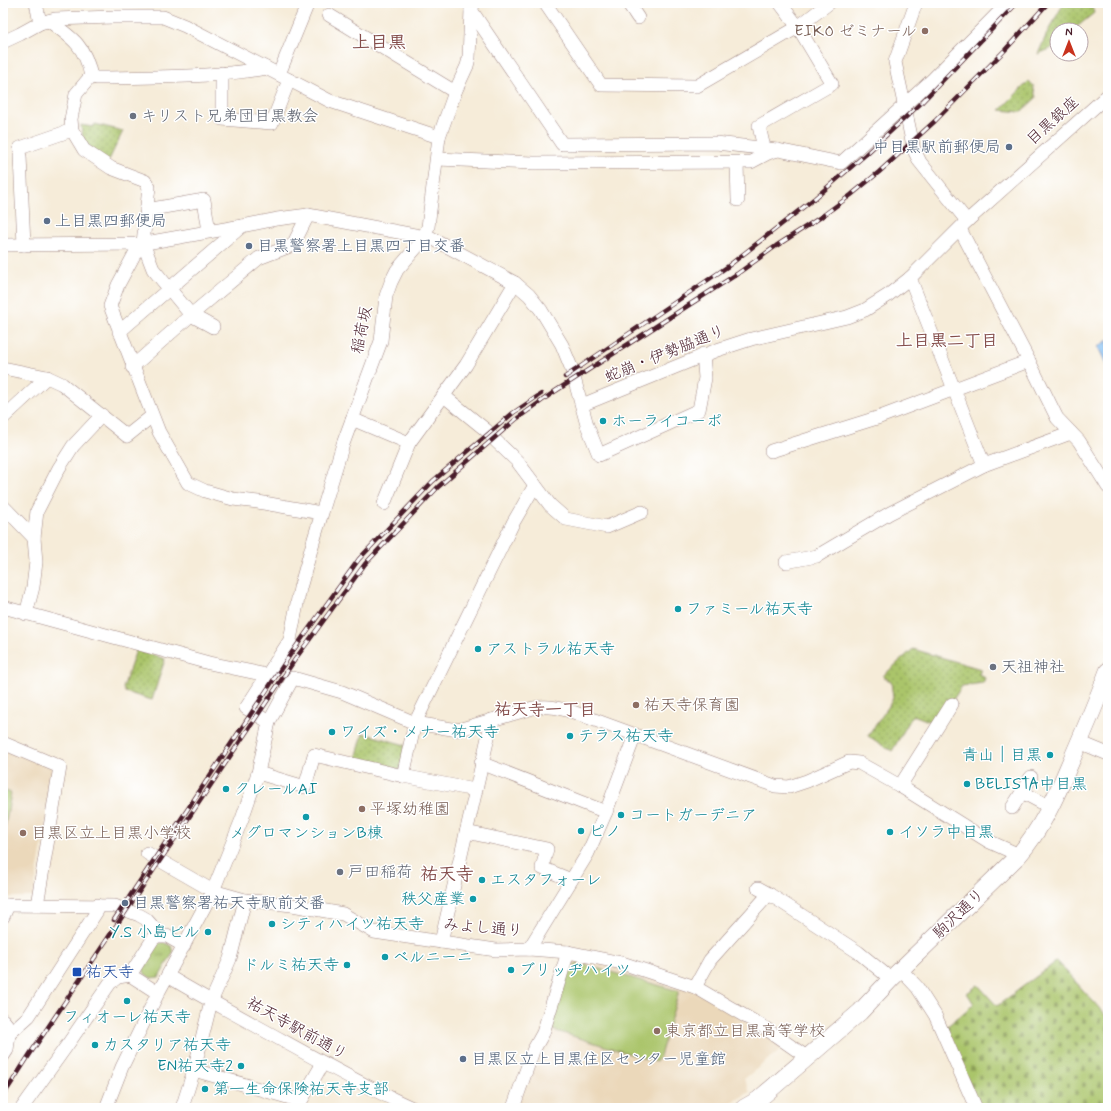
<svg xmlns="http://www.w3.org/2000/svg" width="1111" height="1111" viewBox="0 0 1111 1111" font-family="Mynerve,'Klee One',sans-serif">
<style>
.built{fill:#ebd8ba}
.grass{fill:url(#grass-tufts);stroke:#7a724b}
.cemetery{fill:url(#cemetery-stones);stroke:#7a724b}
.park{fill:url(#park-dots);stroke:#7a724b}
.pitch{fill:#aac56b;stroke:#7a724b}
.water{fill:#7fbcf2;stroke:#646e8e}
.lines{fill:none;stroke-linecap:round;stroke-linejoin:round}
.minor-casing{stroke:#a08682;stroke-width:14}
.major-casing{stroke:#a08682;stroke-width:18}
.minor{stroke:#fff;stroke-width:13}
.major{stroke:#fff;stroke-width:17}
.rail-casing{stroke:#4a1f2b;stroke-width:4.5}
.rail{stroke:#fff;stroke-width:3;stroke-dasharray:9;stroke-linecap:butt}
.education-dot{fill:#8d6e63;stroke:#fff;stroke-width:1.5}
.worship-dot{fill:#6b7280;stroke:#fff;stroke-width:1.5}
.service-dot{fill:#5c6f8a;stroke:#fff;stroke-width:1.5}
.culture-dot{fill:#0f9aa8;stroke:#fff;stroke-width:1.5}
.transit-dot{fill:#1a4fb4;stroke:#fff;stroke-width:1.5}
.labels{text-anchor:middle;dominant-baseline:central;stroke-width:3;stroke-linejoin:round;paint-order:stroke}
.education-label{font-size:16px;fill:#785e54;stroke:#fff;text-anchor:start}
.worship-label{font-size:16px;fill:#5b616d;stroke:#fff;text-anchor:start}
.street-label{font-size:16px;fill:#4a1f2b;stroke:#fff}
.service-label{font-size:16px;fill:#4e5e75;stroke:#fff;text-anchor:start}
.culture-label{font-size:16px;fill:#0d838f;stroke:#fff;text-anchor:start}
.transit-label{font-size:16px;fill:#164399;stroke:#fff;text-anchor:start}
.neighbourhood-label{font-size:17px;font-weight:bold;fill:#844d4b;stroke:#fff}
.quarter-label{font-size:18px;font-weight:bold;fill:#844d4b;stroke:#fff}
</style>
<defs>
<pattern id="grass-tufts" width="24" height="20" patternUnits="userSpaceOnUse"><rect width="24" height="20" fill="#aac56b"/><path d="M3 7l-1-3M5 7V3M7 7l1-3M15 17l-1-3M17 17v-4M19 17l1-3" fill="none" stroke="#8c9f58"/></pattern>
<pattern id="cemetery-stones" width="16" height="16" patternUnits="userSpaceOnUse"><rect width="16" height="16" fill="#aac56b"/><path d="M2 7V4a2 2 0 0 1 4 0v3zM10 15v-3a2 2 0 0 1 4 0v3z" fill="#8c9f58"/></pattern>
<pattern id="park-dots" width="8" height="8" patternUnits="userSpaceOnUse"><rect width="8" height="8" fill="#aac56b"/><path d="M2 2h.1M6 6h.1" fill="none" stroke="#8c9f58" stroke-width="1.8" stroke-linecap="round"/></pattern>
</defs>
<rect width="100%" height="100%" fill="#fff"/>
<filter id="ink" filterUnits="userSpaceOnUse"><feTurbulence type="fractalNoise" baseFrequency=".025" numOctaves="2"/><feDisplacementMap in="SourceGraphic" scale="8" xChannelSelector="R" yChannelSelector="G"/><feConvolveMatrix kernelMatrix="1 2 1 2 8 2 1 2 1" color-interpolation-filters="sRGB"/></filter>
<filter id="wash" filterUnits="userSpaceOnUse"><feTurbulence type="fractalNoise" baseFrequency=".012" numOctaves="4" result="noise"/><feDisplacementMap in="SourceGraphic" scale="16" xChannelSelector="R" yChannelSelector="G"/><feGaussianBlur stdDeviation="0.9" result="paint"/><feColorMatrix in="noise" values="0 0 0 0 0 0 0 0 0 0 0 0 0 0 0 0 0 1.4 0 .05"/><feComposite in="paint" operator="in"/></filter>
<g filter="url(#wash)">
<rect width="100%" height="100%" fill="#f6ecd9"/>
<g class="built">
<path d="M 3,746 L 55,769 L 33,897 L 3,897 Z"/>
<path d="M 578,957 L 695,989 L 786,1045 L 744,1079 L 750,1092 L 722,1108 L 564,1108 L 559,1103 L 549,1108 L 515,1108 L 566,964 Z"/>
</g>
<path class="grass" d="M 163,942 L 171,946 L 173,953 L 159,977 L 151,978 L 145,974 L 143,968 L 156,946 L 159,943 Z"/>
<path class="cemetery" d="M 1057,961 L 1108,1018 L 1108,1108 L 979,1108 L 945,1028 L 974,1004 L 967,993 L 978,985 L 997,1006 Z"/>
<g class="park">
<path d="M 1064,3 L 1091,3 L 1094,13 L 1073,30 L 1057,30 L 1057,44 L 1052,48 L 1038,54 L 1048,31 Z"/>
<path d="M 1029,81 L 1033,85 L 1036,98 L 1021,112 L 1000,110 Z"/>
<path d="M 95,124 L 123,131 L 108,162 C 90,150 83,148 81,125 L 93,127 Z"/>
<path d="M 913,649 L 981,669 L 979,674 L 985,678 L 983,683 L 962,686 L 937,724 L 913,715 L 892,751 L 868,736 L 889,706 L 893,698 L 891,682 L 883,676 Z"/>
<path d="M 136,650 L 165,659 L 152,700 L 125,692 L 123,688 Z"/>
<path d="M 363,733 L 405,745 L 400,770 L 356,759 Z"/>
</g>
<g class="pitch">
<path d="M 3,790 L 11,793 L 3,839 Z"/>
<path d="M 578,963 L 679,991 L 660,1056 L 656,1062 L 550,1029 L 570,968 Z"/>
</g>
<path class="water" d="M 1108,340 L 1108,368 L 1098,347 Z"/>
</g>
<g filter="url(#ink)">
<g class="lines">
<defs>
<g id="minor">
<path d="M 36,3 L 40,23"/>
<path d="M 545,3 L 601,85 L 697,86 L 798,27 L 829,3"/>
<path d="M 628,3 L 638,18"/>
<path d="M 916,3 L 895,62 L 914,150 L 920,162 L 967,221"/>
<path d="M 471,10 L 562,144 L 716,143 L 777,150"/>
<path d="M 329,15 L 455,92"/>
<path d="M 49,21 C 73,38 85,46 91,76 L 76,94 L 71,119 L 72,130 L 84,150 L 111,168 L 145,181 L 149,187 L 143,243 L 153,269 L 191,315 L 213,327"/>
<path d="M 3,42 L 20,34 L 40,23 L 55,19 L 113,17 L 163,17 L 185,26 L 330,101 L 439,137"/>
<path d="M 222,73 L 222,119 L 272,123 L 289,80"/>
<path d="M 279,74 L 308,3"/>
<path d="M 91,76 L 96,78 C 152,77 210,78 266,68"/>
<path d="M 20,148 L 72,130"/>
<path d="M 764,148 L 759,126 L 832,84 L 798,27 L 780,3"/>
<path d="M 20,156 L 24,245"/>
<path d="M 437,159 L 533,163 L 751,162 L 768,153 L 778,150 L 841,163 L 932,80 L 1008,3"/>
<path d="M 737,163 L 738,200"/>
<path d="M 146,210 L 204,200 L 209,231"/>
<path d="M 960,229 L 1029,361 L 1057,418 L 1079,441 L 1108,487"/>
<path d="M 426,235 L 515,283 L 529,295 L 541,310 L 562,345 L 571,367 L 587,425 L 599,455 L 699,410 L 705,378 L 703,354"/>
<path d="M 140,244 L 118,285 L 110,306 L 159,432 L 188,483 L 205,491 L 233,499 L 258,502 L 321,513"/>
<path d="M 3,245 L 140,244 L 242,226 L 277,219 L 308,215 L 425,237"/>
<path d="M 910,278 L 984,465"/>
<path d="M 119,332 L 242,226"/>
<path d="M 132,367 L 191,315 L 259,258 L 293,245 L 308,215"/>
<path d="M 3,368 L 47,377 L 62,384 L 127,436 L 152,416"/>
<path d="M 444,396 L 486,430 L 497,442 L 517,461 L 550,505 L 566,519 L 607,527 L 642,512"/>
<path d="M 582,405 L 717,350 L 751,339 L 847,317 L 865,310 L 887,296 L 910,278 L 967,221 L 1108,95"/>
<path d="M 3,418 L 47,377"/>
<path d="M 352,419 L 409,443"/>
<path d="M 771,451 L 880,417 L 1029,361"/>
<path d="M 384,504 L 409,443 L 466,365 L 515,283"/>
<path d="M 3,506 L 34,538"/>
<path d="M 786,562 L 817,556 L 890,513 L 984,465 L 1071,433"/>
<path d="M 3,607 L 209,663 L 267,675"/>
<path d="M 26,614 L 33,587 L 36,562 L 34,538 L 37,511 L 59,468 L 73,446 L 102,415"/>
<path d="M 269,722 L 246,708 L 290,640 L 300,588 L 314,539 L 343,444 L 381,341 L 386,296 L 391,282 L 397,270 L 422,241 L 428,227 L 439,137 L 455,92 L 467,66 L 469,58 L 471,10 L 474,3"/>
<path d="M 1079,742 L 1108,754"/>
<path d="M 3,743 L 60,767 L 37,905"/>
<path d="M 481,763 L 606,812"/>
<path d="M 258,773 L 305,787 L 314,755 L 403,776 L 475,790"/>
<path d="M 403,776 L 415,723 L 513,523 L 535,485"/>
<path d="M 900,786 L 952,704"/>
<path d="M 1022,792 L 1031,777"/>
<path d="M 1012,808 L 1022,792 L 1050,807"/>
<path d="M 466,832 L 547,849 L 542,868 L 571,880"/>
<path d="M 147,853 L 213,891 L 245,900 L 292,905 L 343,914 L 374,932 L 496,950 L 529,949 L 568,952 L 622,963 L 695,987 L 762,1026 L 808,1058"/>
<path d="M 758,888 L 769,894 L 858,952 L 891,979"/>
<path d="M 3,905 L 115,906 L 139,915 L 146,919 L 154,928 L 157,936"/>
<path d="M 3,917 L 6,910 L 6,905"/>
<path d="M 441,942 L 492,720"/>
<path d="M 529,949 L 588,853 L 606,812 L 635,735"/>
<path d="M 901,970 L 917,987 L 935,1015 L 976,1108"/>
<path d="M 168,976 C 197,994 228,1010 258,1027 C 309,1055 359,1084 412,1108"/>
<path d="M 695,987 L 710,960 L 769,894"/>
<path d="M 158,993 L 130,975 L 153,939 L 157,936 L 167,936 L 184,946"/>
<path d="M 3,1020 L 12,1031"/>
<path d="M 3,1056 L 7,1050 L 9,1034 L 29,1016 L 97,911 L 97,905"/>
<path d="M 194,1070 L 301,1101 L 323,1063"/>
<path d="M 22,1108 L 68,1044 L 110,983 L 118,977 L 130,975"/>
<path d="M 106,1108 L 122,1067 L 158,993 L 213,891 L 242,819 L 258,773 L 269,722 L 293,678 L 342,692 L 415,723 L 458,730 L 533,708 C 548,705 559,708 573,712 L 775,786 L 789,787 L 807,781 L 849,762 L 859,763 L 900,786 L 988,841 L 1019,855"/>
<path d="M 182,1108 L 194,1070 L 211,1002 L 230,959 L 245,900"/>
<path d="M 513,1108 L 533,1051 L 543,1033 L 568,952"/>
</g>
<path id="major" d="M 744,1108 L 758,1100 L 860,1012 L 891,979 L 1019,855 C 1041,829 1055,799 1068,768 C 1082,736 1096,704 1108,671"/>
</defs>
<use href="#minor" class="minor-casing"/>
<use href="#major" class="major-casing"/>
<use href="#minor" class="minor"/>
<use href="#major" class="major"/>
<defs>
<g id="rail">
<path d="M 565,377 L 727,267 L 815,198 L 865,155 L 921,103 L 1017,3"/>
<path d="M 114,920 L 290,655 L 359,559 L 433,481 L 513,413 L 541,394"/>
<path d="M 3,1096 L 30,1054 L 296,658 L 365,564 L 438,487 L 515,420 L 554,392 L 737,274 L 776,246 L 821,217 L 851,195 L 879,172 L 935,121 L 1005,50 L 1048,3"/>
</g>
</defs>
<use href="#rail" class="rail-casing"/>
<use href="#rail" class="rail"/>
</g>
</g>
<g class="education-dot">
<circle cx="925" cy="31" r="4"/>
<circle cx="636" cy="705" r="4"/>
<circle cx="362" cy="809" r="4"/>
<circle cx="23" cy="833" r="4"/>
<circle cx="657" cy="1031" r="4"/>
</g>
<g class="worship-dot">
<circle cx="133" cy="116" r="4"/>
<circle cx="993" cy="667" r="4"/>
<circle cx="340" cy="872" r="4"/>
</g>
<g class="service-dot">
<circle cx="1009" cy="147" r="4"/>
<circle cx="47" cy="221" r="4"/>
<circle cx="249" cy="246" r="4"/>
<circle cx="125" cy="903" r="4"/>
<circle cx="463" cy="1059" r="4"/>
</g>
<g class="culture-dot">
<circle cx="603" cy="421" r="4"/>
<circle cx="678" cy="609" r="4"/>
<circle cx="478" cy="649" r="4"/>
<circle cx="332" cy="732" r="4"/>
<circle cx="570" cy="736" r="4"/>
<circle cx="1050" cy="755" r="4"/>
<circle cx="967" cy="784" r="4"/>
<circle cx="226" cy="789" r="4"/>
<circle cx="621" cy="815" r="4"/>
<circle cx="306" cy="817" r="4"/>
<circle cx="581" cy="831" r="4"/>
<circle cx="890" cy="832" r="4"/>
<circle cx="482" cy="880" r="4"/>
<circle cx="473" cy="899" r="4"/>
<circle cx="272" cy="924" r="4"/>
<circle cx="208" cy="932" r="4"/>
<circle cx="385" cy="957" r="4"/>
<circle cx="347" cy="965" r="4"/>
<circle cx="511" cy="970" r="4"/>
<circle cx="127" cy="1001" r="4"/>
<circle cx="95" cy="1045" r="4"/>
<circle cx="241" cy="1066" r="4"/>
<circle cx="205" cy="1089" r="4"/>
</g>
<rect class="transit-dot" x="72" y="967" width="10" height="10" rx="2"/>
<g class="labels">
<g class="education-label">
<text x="917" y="31" text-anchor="end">EIKO ゼミナール</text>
<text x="644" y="705">祐天寺保育園</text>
<text x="370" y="809">平塚幼稚園</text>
<text x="31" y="833">目黒区立上目黒小学校</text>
<text x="665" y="1031">東京都立目黒高等学校</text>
</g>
<g class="worship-label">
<text x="141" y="116">キリスト兄弟団目黒教会</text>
<text x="1001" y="667">天祖神社</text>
<text x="348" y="872">戸田稲荷</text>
</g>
<g class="street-label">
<text transform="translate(1053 121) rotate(-42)">目黒銀座</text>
<text transform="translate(362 330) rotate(-78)">稲荷坂</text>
<text transform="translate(665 354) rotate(-22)">蛇崩・伊勢脇通り</text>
<text transform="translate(959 914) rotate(-44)">駒沢通り</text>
<text transform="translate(483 928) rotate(5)">みよし通り</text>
<text transform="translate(297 1029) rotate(29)">祐天寺駅前通り</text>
</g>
<g class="service-label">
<text x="1001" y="147" text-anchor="end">中目黒駅前郵便局</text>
<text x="55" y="221">上目黒四郵便局</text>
<text x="257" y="246">目黒警察署上目黒四丁目交番</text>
<text x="133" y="903">目黒警察署祐天寺駅前交番</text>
<text x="471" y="1059">目黒区立上目黒住区センター児童館</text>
</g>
<g class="culture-label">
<text x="611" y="421">ホーライコーポ</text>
<text x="686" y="609">ファミール祐天寺</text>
<text x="486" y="649">アストラル祐天寺</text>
<text x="340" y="732">ワイズ・メナー祐天寺</text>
<text x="578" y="736">テラス祐天寺</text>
<text x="1042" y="755" text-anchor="end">青山｜目黒</text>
<text x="975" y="784">BELISTA中目黒</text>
<text x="234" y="789">クレールAI</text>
<text x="629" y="815">コートガーデニア</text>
<text x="589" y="831">ピノ</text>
<text x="898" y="832">イソラ中目黒</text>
<text x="306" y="833" text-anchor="middle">メグロマンションB棟</text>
<text x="490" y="880">エスタフォーレ</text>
<text x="465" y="899" text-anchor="end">秩父産業</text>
<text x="280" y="924">シティハイツ祐天寺</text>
<text x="200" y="932" text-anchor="end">Y.S 小島ビル</text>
<text x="393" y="957">ベルニーニ</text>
<text x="339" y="965" text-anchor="end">ドルミ祐天寺</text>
<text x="519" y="970">ブリッヂハイツ</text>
<text x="127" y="1017" text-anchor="middle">フィオーレ祐天寺</text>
<text x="103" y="1045">カスタリア祐天寺</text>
<text x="233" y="1066" text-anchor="end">EN祐天寺2</text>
<text x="213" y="1089">第一生命保険祐天寺支部</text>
</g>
<g class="transit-label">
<text x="86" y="972">祐天寺</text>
</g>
<g class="neighbourhood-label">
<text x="947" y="341">上目黒二丁目</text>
<text x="545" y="710">祐天寺一丁目</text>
</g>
<g class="quarter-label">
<text x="379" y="43">上目黒</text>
<text x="447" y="875">祐天寺</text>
</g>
</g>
<rect width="1111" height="1111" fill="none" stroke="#fff" stroke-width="16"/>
<g transform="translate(1069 42)"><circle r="19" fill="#ffffff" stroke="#b7a5aa"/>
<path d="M0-3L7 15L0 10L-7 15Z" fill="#c8321e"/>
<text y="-6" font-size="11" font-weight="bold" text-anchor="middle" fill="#4a1f2b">N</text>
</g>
</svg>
